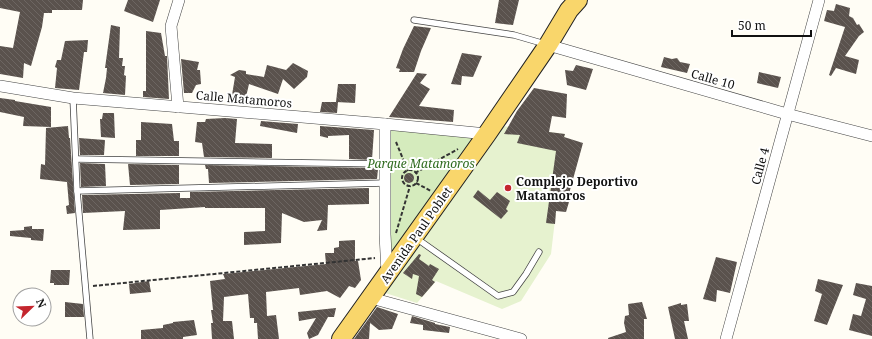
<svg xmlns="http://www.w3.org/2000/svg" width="872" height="339" viewBox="0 0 872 339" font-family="'Noto Serif',serif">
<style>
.park{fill:#d5ebbd}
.pitch{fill:#e6f2cf}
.building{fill:url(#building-back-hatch)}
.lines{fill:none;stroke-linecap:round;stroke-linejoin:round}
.service-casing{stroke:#444;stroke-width:7}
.minor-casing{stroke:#444;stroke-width:12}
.primary-casing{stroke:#222;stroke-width:20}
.path{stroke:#333;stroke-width:2;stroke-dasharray:4 2;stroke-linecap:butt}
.service{stroke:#fff;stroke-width:5.5}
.minor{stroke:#fff;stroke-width:11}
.primary{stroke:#f9d66b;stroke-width:18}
.poi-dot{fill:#c4262e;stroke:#fff;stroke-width:1.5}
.labels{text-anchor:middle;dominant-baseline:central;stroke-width:4;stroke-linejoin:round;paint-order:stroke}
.street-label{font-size:12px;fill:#111;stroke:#fff}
.park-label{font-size:12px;font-style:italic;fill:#2f6b1f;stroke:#fff}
.poi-label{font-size:12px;font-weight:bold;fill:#111;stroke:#fff;text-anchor:start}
</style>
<defs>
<pattern id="building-back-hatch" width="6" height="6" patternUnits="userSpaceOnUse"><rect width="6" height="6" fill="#5a524d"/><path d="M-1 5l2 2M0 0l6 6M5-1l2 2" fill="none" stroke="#6d6662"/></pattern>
</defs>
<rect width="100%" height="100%" fill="#fffdf5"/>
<path class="park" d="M 389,126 L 480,137 L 388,259 Z"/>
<path class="pitch" d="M 503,126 L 565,134 L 551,254 L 521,301 L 502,309 L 436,281 L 417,303 L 382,292 Z"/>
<g class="building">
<path d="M 0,0 L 83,0 L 82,10 L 52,10 L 52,13 L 44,13 L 42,27 L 31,66 L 24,63 L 23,78 L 0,74 L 0,46 L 13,48 L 20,12 L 0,8 Z"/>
<path d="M 128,0 L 160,0 L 153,22 L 124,11 Z"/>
<path d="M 499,0 L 519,0 L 513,25 L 495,23 Z"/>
<path d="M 836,4 L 850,8 L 849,16 L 853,18 L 857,25 L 859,24 L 864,32 L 859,36 L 845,56 L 859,60 L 856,74 L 836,68 L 831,76 L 829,75 L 845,27 L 824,21 L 827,10 L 834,11 Z"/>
<path d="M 111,25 L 120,27 L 119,58 L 123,58 L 122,66 L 125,66 L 124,75 L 126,76 L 125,95 L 103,93 L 106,78 L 107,68 L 105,68 Z"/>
<path d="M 414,26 L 431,28 L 421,51 L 414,72 L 399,72 L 400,69 L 396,68 L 403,49 Z"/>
<path d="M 146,31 L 161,33 L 165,56 L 167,56 L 169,99 L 143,97 L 143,91 L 146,91 Z"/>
<path d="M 88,40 L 87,52 L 84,52 L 79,90 L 55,88 L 57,68 L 55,67 L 57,60 L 61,60 L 65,41 Z"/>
<path d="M 462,53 L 482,56 L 473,77 L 462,76 L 461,85 L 451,84 Z"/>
<path d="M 664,57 L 672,59 L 677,58 L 680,62 L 690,64 L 687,73 L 661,67 Z"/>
<path d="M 181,59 L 199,62 L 197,70 L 200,70 L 201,84 L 196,85 L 192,93 L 184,93 Z"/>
<path d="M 293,63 L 308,71 L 307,77 L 294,89 L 283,79 L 278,94 L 249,84 L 246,97 L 232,95 L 235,77 L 230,75 L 239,70 L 246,71 L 246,74 L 264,77 L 267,65 L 286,70 Z"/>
<path d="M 576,65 L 593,69 L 586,90 L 567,85 L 565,70 L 573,71 Z"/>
<path d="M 759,72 L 781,77 L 778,88 L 757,83 Z"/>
<path d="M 417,73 L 427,74 L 420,83 L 430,89 L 419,106 L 454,110 L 453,122 L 389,117 Z"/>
<path d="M 338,84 L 356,84 L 355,103 L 336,102 Z"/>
<path d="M 534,88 L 567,94 L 566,118 L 552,116 L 549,132 L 565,134 L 564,137 L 583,143 L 567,201 L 569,202 L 566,212 L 556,211 L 555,224 L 546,223 L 556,151 L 517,143 L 520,135 L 504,134 L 517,111 Z"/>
<path d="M 0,98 L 15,100 L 15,101 L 51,107 L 51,127 L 23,126 L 24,117 L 0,112 Z"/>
<path d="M 322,102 L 338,102 L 337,113 L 320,112 Z"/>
<path d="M 103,113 L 114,113 L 115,138 L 101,137 L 100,119 L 102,119 Z"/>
<path d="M 225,118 L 237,119 L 235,143 L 272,144 L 272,158 L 204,157 L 202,143 L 195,142 L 197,122 L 205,122 L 206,119 Z"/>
<path d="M 261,121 L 298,124 L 297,133 L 260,126 Z"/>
<path d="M 141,122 L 172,124 L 174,141 L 179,141 L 179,156 L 136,156 L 136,140 L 141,140 Z"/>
<path d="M 68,126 L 69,138 L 70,138 L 75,213 L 67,214 L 66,206 L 69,205 L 67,182 L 40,179 L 41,164 L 45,165 L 46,128 Z"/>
<path d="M 320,126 L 374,130 L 372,160 L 349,159 L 349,135 L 328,136 L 328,138 L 320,136 Z"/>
<path d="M 79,138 L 105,140 L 104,155 L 80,155 Z"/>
<path d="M 80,163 L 105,164 L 106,186 L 81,187 Z"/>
<path d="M 128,164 L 179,165 L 179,184 L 130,185 Z"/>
<path d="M 205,165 L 378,168 L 378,169 L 377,179 L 209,183 L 208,169 L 206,169 Z"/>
<circle cx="409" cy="178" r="5"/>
<path d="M 369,188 L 369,204 L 328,205 L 327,230 L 317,231 L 322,220 L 304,222 L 282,213 L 281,243 L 244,245 L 244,232 L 265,231 L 265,208 L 205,208 L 205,207 L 160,210 L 160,229 L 123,230 L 125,211 L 83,213 L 82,195 L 180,193 L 180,198 L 190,198 L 190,192 Z"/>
<path d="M 478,190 L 490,200 L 497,192 L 510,201 L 506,209 L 508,211 L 501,219 L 473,197 Z"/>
<path d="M 32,226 L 32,229 L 44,229 L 43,241 L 31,240 L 31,238 L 10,236 L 10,231 L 24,230 L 24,227 Z"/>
<path d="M 355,240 L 355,261 L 358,261 L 361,280 L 355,288 L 349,286 L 340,298 L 327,291 L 300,295 L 299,288 L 266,292 L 267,316 L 276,315 L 279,339 L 258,339 L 257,323 L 254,323 L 254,318 L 250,318 L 248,294 L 224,297 L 223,321 L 232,321 L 234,339 L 212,339 L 211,323 L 213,323 L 211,310 L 213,310 L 210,281 L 225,279 L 223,274 L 326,264 L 325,253 L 334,253 L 334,248 L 339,247 L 339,241 Z"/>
<path d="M 419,254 L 421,255 L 419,259 L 429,266 L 430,264 L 439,269 L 432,280 L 435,282 L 422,297 L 416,294 L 419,276 L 413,274 L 412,279 L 403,273 Z"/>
<path d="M 716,257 L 737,262 L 730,293 L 717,290 L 716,302 L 703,299 Z"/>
<path d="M 51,270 L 70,270 L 69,285 L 54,285 L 54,283 L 50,283 Z"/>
<path d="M 818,279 L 843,285 L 827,325 L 814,321 L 822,294 L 815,291 Z"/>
<path d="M 149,281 L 151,292 L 130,294 L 129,284 Z"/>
<path d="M 856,283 L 872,286 L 872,336 L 849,330 L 853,314 L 861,316 L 866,299 L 853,295 Z"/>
<path d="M 65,302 L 83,304 L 84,317 L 65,317 Z"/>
<path d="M 642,302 L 647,319 L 644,319 L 644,339 L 608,339 L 608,338 L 626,332 L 624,323 L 625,316 L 629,315 L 628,304 Z"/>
<path d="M 681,303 L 681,305 L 687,304 L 689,321 L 684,321 L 688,339 L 675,339 L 668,307 Z"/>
<path d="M 377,307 L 398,314 L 392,329 L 379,330 L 370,323 L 369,339 L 354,339 Z"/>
<path d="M 336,308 L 334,317 L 328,317 L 318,335 L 309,339 L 307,333 L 316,318 L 299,321 L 298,312 Z"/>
<path d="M 412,316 L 435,323 L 435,324 L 450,327 L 449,333 L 423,330 L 423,325 L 410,323 Z"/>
<path d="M 194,320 L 197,335 L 183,337 L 183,339 L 141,339 L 141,330 L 163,328 L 163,325 L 173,323 L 173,322 Z"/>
</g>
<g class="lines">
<defs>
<g id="service">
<path d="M 414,20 L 514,35 L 545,44"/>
<path d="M 73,98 L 77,191 L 90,339"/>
<path d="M 76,159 L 385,164"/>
<path d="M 77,191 L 385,183"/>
<path d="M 416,238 L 498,296 L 513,292 L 526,274 L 539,252"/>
</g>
<g id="minor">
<path d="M 548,45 L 787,114 L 872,136"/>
<path d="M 0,86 L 73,98 L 385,124 L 487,134"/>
<path d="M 178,107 L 171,26 L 179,0"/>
<path d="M 385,124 L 385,234 L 387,273"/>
<path d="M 371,298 L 521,339"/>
<path d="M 726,339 L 819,0"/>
</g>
<path id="primary" d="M 341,339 L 487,134 L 548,45 L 569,10 L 578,0"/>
</defs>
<use href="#service" class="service-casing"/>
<use href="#minor" class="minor-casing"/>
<use href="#primary" class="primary-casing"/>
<g class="path">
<path d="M 396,142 L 408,171"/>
<circle cx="410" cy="178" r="8"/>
<path d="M 415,173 L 458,149"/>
<path d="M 416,183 L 431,191"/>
<path d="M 396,233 L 410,186"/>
<path d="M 93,286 L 375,258"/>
</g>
<use href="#service" class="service"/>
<use href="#minor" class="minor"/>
<use href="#primary" class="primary"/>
</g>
<circle class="poi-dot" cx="508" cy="188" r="4"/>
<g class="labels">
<g class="street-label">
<text transform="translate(713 79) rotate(16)">Calle 10</text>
<text transform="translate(244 99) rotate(5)">Calle Matamoros</text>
<text transform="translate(760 166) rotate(-75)">Calle 4</text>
<text transform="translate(416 235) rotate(-55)">Avenida Paul Poblet</text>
</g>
<g class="park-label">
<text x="421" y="163">Parque Matamoros</text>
</g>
<g class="poi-label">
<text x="516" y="181">Complejo Deportivo<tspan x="516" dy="14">Matamoros</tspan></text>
</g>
</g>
<g transform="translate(32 307) rotate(67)"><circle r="19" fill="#ffffff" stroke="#a0a0a0"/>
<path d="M0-3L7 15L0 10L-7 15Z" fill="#c4262e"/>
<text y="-6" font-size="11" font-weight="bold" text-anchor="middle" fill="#111111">N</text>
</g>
<path d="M732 30v6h79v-6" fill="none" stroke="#111111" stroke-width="2"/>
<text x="738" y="30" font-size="12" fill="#111111" stroke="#ffffff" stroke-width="3" paint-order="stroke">50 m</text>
</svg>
